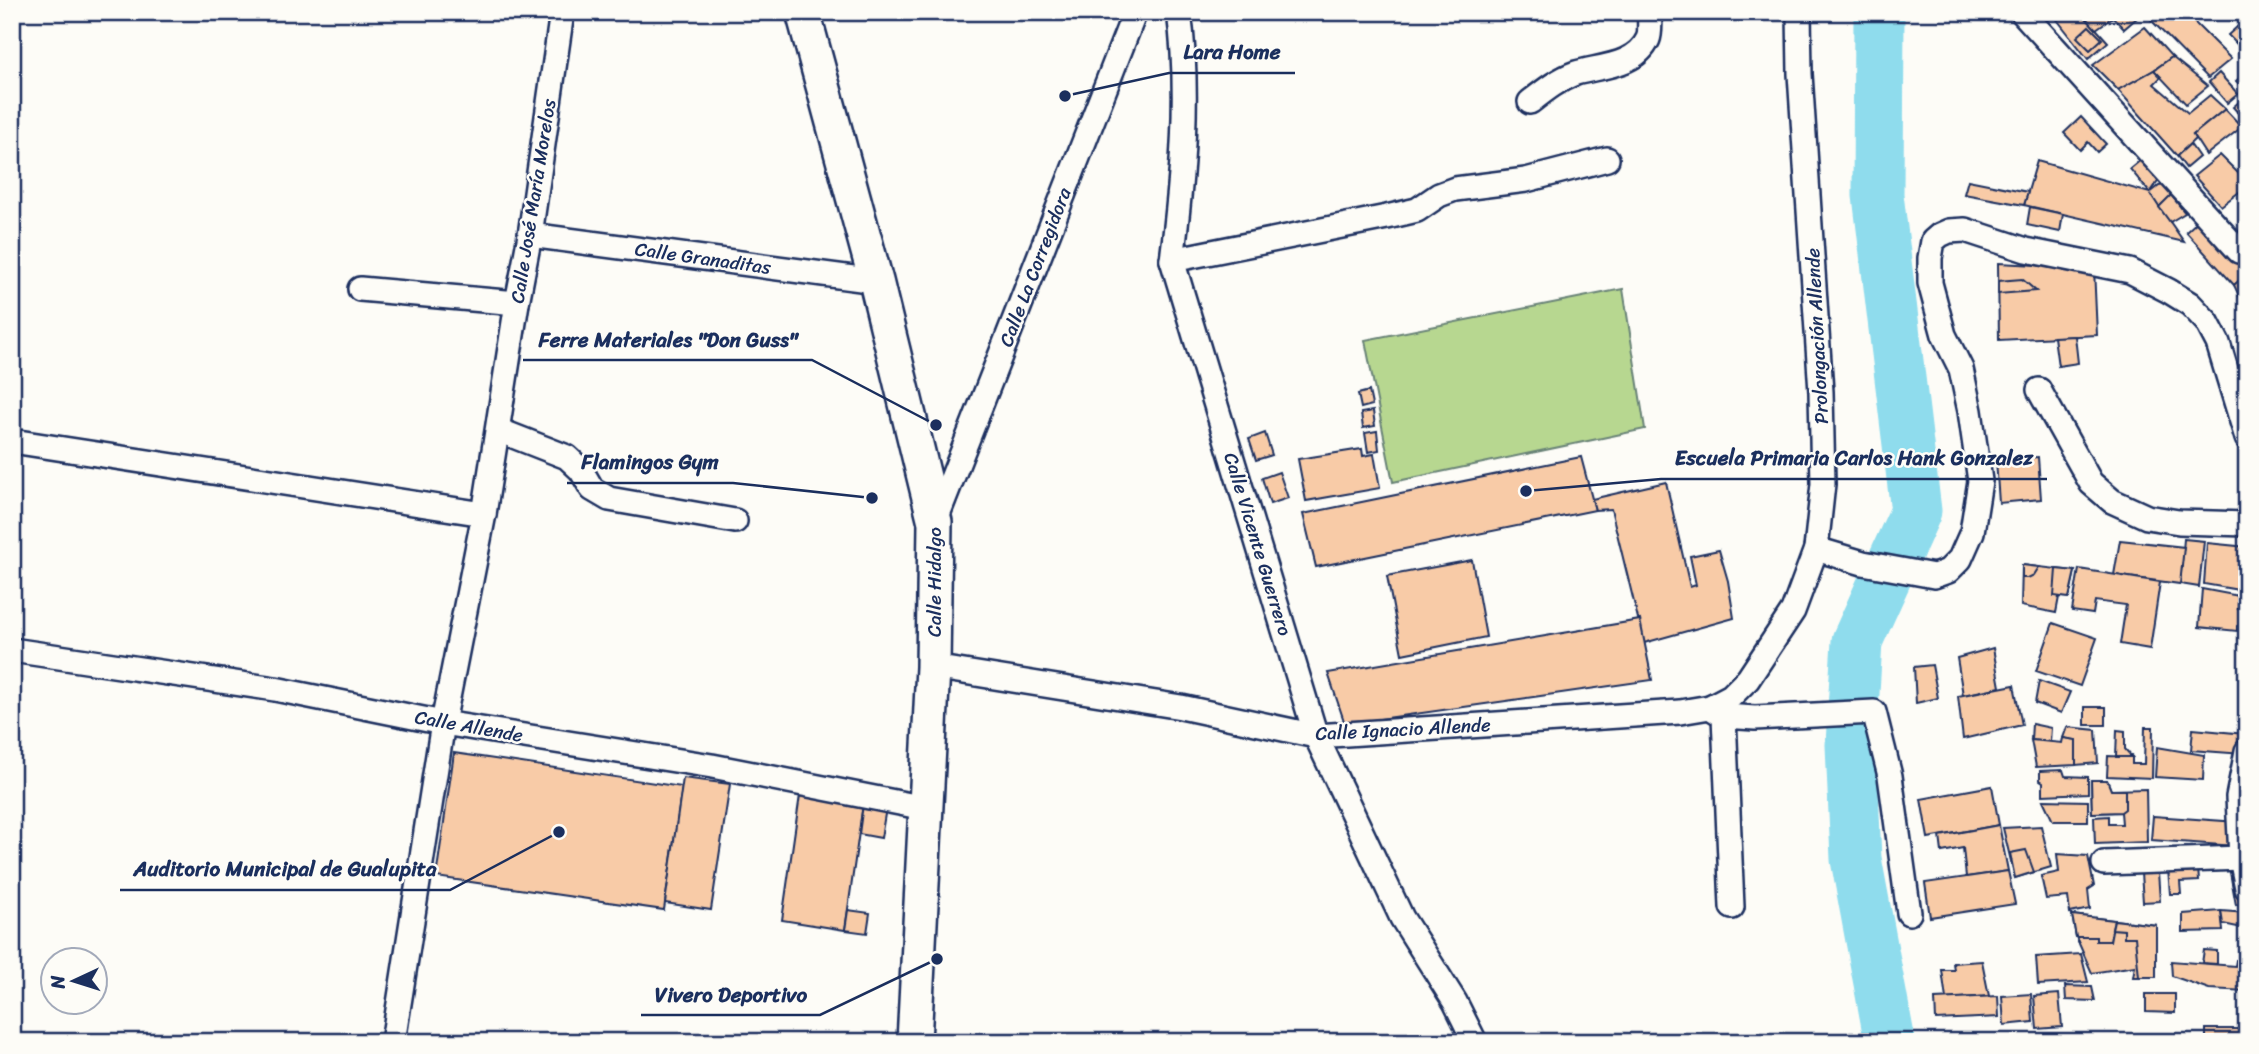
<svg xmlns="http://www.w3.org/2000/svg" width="2259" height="1054" viewBox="0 0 2259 1054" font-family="Sriracha,sans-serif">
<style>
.green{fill:#b7d790;stroke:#698377;stroke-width:2}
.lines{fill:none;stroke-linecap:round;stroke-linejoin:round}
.river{stroke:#8fdced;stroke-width:51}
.building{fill:#f8cba7;stroke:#1b2f5e;stroke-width:2}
.minor-casing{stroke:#1b2f5e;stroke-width:28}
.secondary-casing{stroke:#1b2f5e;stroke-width:38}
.minor{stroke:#fdfcf7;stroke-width:23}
.secondary{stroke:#fdfcf7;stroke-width:33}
.labels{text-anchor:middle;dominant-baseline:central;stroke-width:5;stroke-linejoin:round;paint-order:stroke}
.street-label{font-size:19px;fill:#1b2f5e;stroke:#fdfcf7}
.leader{fill:none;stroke:#1b2f5e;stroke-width:2.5}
.callout-dot{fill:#1b2f5e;stroke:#fdfcf7;stroke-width:2.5}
.callout-label{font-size:21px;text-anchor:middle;font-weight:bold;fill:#1b2f5e;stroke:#fdfcf7;stroke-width:5;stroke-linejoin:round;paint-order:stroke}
</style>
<rect width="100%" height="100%" fill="#fdfcf7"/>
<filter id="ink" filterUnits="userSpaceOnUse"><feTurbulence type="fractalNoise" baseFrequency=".0143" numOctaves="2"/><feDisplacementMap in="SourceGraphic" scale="14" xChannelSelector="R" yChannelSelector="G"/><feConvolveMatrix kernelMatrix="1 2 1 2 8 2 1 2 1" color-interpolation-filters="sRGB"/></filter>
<g filter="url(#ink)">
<path class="green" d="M 1623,289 L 1645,429 L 1393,482 L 1365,340 Z"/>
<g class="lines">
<path class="river" d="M 1879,12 L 1878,195 L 1916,511 L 1857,641 L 1851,745 L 1856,859 L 1890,1042"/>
</g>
<g class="building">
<path d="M 2061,12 L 2081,12 L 2108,42 L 2088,59 L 2055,17 Z"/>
<path d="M 2091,12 L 2133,12 L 2138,17 L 2124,29 L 2113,17 L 2096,29 L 2085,17 Z"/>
<path d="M 2161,12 L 2184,12 L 2231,59 L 2208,78 L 2151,20 Z"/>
<path d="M 2247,18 L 2247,54 L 2228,35 Z"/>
<path d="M 2089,26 L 2102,39 L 2090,50 L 2077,37 Z"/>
<path d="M 2145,27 L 2172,57 L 2154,70 L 2118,90 L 2093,65 Z"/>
<path d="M 2247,35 L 2247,44 L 2242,49 L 2235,42 Z"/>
<path d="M 2172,57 L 2208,86 L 2186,104 L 2154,70 Z"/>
<path d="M 2154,70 L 2161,77 L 2154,84 L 2188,113 L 2210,95 L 2225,109 L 2193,135 L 2195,139 L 2177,156 L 2118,90 Z"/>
<path d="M 2219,73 L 2238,94 L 2227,103 L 2209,82 Z"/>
<path d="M 2245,73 L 2247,75 L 2247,91 L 2236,81 Z"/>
<path d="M 2247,95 L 2247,123 L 2233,107 Z"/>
<path d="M 2247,103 L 2247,121 L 2246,121 L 2237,112 Z"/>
<path d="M 2225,109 L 2242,127 L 2206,155 L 2193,135 Z"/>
<path d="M 2081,117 L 2106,144 L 2097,152 L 2088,142 L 2080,150 L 2064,133 Z"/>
<path d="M 2190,144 L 2199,157 L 2186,168 L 2177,156 Z"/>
<path d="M 2220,155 L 2247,182 L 2247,186 L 2221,206 L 2194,176 Z"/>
<path d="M 2142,159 L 2159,180 L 2150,193 L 2130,169 Z"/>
<path d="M 2037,161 L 2150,193 L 2184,242 L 2024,205 Z"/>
<path d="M 1968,180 L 2028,192 L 2024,205 L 1964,194 Z"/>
<path d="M 2166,185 L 2175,192 L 2159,207 L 2150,193 L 2159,186 Z"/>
<path d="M 2171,195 L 2185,213 L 2170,222 L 2159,207 Z"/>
<path d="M 2030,207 L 2063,214 L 2060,232 L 2027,225 Z"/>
<path d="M 2201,218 L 2247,251 L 2247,274 L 2234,285 L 2186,232 Z"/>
<path d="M 1998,263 L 2094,268 L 2097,335 L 1999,340 Z"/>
<path d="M 2247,274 L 2247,296 L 2241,300 L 2234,285 Z"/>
<path d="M 2022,279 L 2036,291 L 1998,294 L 1998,281 Z"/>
<path d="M 2075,336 L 2078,363 L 2058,366 L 2054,337 Z"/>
<path d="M 2247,355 L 2247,383 L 2233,368 Z"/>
<path d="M 1369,391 L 1372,405 L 1361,408 L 1358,394 Z"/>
<path d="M 1373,411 L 1375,426 L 1363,428 L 1361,413 Z"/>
<path d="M 1377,431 L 1379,450 L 1368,452 L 1365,433 Z"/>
<path d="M 1265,433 L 1272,455 L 1256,460 L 1249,439 Z"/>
<path d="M 1362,449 L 1363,456 L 1374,454 L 1380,488 L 1306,501 L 1298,459 Z"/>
<path d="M 1581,457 L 1595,510 L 1316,567 L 1303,514 Z"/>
<path d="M 2038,457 L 2041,499 L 1999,503 L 1996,460 Z"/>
<path d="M 1279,472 L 1288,498 L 1270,504 L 1262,478 Z"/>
<path d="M 1666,482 L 1690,587 L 1696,585 L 1690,556 L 1719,550 L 1728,581 L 1734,618 L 1644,643 L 1611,509 L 1595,510 L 1592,499 Z"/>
<path d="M 2184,539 L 2204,541 L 2199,587 L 2180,584 Z"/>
<path d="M 2120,540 L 2184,547 L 2180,584 L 2114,575 Z"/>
<path d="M 2207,543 L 2247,547 L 2247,567 L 2243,567 L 2239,590 L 2204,584 Z"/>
<path d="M 1472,560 L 1486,637 L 1402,654 L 1387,576 Z"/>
<path d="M 2022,565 L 2075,571 L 2069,598 L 2059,597 L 2056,613 L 2021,606 Z"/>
<path d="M 2022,565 L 2039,567 L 2034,575 L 2028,578 L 2022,578 Z"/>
<path d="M 2056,569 L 2075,571 L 2069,598 L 2054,596 Z"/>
<path d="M 2079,569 L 2160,582 L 2150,649 L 2120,644 L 2126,605 L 2095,601 L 2093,614 L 2072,611 Z"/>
<path d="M 2202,589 L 2239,596 L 2238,609 L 2241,609 L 2242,625 L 2237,626 L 2237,631 L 2199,627 Z"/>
<path d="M 1640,620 L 1652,680 L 1345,724 L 1328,673 Z"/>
<path d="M 2053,623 L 2097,638 L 2080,686 L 2036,671 Z"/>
<path d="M 1993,648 L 2000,687 L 1963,695 L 1957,658 Z"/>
<path d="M 1932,665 L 1938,698 L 1916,703 L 1914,667 Z"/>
<path d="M 2039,681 L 2070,692 L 2061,713 L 2035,703 Z"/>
<path d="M 2014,685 L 2022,725 L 1963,739 L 1958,696 Z"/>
<rect x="2085" y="707" width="21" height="18"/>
<path d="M 2032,724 L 2051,728 L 2050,742 L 2031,740 Z"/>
<path d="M 2067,727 L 2096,730 L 2098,763 L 2076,765 L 2076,740 L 2063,738 Z"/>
<path d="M 2145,727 L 2153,727 L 2152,778 L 2107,776 L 2108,756 L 2132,757 L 2132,764 L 2144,764 Z"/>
<path d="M 2193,729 L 2245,734 L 2243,754 L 2191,750 Z"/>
<path d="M 2117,730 L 2125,731 L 2125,749 L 2132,757 L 2116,757 Z"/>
<path d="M 2063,738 L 2076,740 L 2076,765 L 2036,767 L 2031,740 L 2062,743 Z"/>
<path d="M 2157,747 L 2204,755 L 2203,780 L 2155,777 Z"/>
<path d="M 454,753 L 682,787 L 664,910 L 436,877 Z"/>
<path d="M 2063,770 L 2065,776 L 2088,777 L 2088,793 L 2043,795 L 2043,782 L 2040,780 L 2040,771 Z"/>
<path d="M 683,778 L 730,784 L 711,910 L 665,903 Z"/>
<path d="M 2091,780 L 2107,780 L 2111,790 L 2146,789 L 2147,842 L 2095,844 L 2094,817 L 2109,816 L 2109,824 L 2122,824 L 2121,812 L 2092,813 Z"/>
<path d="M 2091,780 L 2107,780 L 2111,790 L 2125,790 L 2125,809 L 2121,812 L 2092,813 Z"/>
<path d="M 1992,786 L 1999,825 L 1928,838 L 1921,799 Z"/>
<path d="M 800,795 L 863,804 L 845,930 L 782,920 Z"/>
<path d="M 2043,800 L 2088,801 L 2088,821 L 2053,821 Z"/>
<path d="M 863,804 L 886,808 L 881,838 L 859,834 Z"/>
<path d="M 2153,816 L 2238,822 L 2236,846 L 2151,840 Z"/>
<path d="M 1999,825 L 2008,871 L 1966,877 L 1963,848 L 1942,852 L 1940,836 Z"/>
<path d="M 2041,826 L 2051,867 L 2015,878 L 2003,828 Z"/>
<path d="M 2026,850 L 2034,872 L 2015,878 L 2010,853 Z"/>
<path d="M 2057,854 L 2088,856 L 2094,886 L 2088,890 L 2090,909 L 2070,913 L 2068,897 L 2046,899 L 2041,876 L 2059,872 Z"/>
<path d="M 2240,866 L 2246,903 L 2236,905 L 2229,867 Z"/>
<path d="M 2198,868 L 2199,881 L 2180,882 L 2181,894 L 2170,894 L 2168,869 Z"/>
<path d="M 2008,871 L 2015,904 L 1930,917 L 1925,883 Z"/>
<path d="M 2158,872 L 2160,901 L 2143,902 L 2141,873 Z"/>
<path d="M 848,910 L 870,913 L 867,933 L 845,930 Z"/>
<path d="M 2221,911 L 2223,931 L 2183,932 L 2183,914 Z"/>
<path d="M 2221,911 L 2247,913 L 2247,929 L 2223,924 Z"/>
<path d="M 2072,915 L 2156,925 L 2156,977 L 2133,977 L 2135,966 L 2092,973 L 2076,937 Z"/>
<path d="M 2072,915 L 2114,920 L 2110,941 L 2096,941 L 2096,937 L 2076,937 Z"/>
<path d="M 2114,920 L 2156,925 L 2156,977 L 2139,977 L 2135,937 L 2124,937 L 2124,930 L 2112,929 Z"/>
<path d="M 2204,950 L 2217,951 L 2217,964 L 2202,963 Z"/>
<path d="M 2081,954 L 2088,982 L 2038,985 L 2036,957 Z"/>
<path d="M 2247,959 L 2247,991 L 2209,989 L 2172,976 L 2171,961 L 2235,966 L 2236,960 Z"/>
<path d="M 1982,961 L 1989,996 L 1946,999 L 1942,970 L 1954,970 L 1953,963 Z"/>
<path d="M 2065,986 L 2092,987 L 2095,1001 L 2066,1000 Z"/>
<path d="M 2031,994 L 2033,1022 L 2004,1025 L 2002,996 Z"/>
<path d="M 2059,994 L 2062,1027 L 2037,1029 L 2034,996 Z"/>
<path d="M 2146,994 L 2175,994 L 2175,1013 L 2146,1012 Z"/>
<path d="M 1998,996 L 1999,1017 L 1936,1020 L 1935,999 Z"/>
<rect x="2206" y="1029" width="41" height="13"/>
</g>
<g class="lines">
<defs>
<g id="minor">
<path d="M 1179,12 C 1190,92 1182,181 1172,260 L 1316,736 L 1402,918 L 1455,1002 L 1475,1042"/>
<path d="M 2022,12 L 2239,251"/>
<path d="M 1530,102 C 1544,91 1559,79 1576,73 C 1600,66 1636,66 1648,39 C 1651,32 1649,21 1650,12"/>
<path d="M 530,235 L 876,281"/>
<path d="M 1172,260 L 1387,217 L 1417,210 L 1439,195 L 1455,189 L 1526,180 L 1607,159"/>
<path d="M 360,289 L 517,303"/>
<path d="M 2039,390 L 2091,483 L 2112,501 L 2147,517 L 2179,522 L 2247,524"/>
<path d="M 498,430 L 567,457 L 581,470 L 592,489 L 609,499 L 735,521"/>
<path d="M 12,441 L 484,514"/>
<path d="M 935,522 L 1135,12"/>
<path d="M 1816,549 L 1863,563 L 1934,576 L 1948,571 L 1960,559 L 1972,532 L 1980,481 L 1970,411 L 1961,369 L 1944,335 L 1930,283 L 1930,258 L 1933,241 L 1940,235 L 1949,231 L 1965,230 L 2026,250 L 2130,271 L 2169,291 L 2190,304 L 2207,322 L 2218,343 L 2247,438"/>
<path d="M 12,650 L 275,689 L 443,723 L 712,766 L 925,808"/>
<path d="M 933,667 L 1181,707 L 1316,736 L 1680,712 L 1710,707 L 1731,696 L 1748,679 L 1793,611 L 1816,549 L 1823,484 L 1821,392 L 1800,74 L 1799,12"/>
<path d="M 1710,707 L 1724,716 L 1755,718 L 1874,712 L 1890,776 L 1909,913"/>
<path d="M 1724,716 L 1732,907"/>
<path d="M 2247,751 L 2238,797 L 2241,858 L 2247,888"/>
<path d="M 2104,863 L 2241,858"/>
<path d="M 393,1042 L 443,723 L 484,514 L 517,303 L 530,235 L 562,12"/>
</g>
<path id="secondary" d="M 803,12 L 876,281 L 935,522 L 933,667 L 914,1042"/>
</defs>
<use href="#minor" class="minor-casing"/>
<use href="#secondary" class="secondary-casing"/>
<use href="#minor" class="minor"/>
<use href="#secondary" class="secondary"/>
</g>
</g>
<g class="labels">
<g class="street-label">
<text transform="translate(533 201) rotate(-81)">Calle José María Morelos</text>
<text transform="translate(703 258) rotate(8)">Calle Granaditas</text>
<text transform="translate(1035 267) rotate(-69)">Calle La Corregidora</text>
<text transform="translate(1817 336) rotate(-93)">Prolongación Allende</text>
<text transform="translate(1258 544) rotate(73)">Calle Vicente Guerrero</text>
<text transform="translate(934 582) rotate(-90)">Calle Hidalgo</text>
<text transform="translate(469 726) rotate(10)">Calle Allende</text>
<text transform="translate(1403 729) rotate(-3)">Calle Ignacio Allende</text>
</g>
</g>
<path class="leader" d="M1065 96L1169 73H1295M936 425L812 360H523M1526 491L1661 479H2047M872 498L733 483H567M559 832L450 890H120M937 959L820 1015H641"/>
<g class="callout-dot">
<circle cx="1065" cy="96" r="7"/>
<circle cx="936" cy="425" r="7"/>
<circle cx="1526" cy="491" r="7"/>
<circle cx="872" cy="498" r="7"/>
<circle cx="559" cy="832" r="7"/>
<circle cx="937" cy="959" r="7"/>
</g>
<g class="callout-label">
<text x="1232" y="59">Lara Home</text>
<text x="668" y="347">Ferre Materiales "Don Guss"</text>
<text x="1854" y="465">Escuela Primaria Carlos Hank Gonzalez</text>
<text x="650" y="469">Flamingos Gym</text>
<text x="285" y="876">Auditorio Municipal de Gualupita</text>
<text x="731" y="1002">Vivero Deportivo</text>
</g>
<rect width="2259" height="1054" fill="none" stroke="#fdfcf7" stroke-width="42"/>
<rect x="21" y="21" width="2217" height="1012" fill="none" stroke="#1b2f5e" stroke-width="2.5" filter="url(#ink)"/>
<g transform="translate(74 981) rotate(266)"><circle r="33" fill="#fdfcf7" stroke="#a3aaba" stroke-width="2"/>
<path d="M0-5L12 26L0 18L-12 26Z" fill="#1b2f5e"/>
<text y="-10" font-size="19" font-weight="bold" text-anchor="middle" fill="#1b2f5e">N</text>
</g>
</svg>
